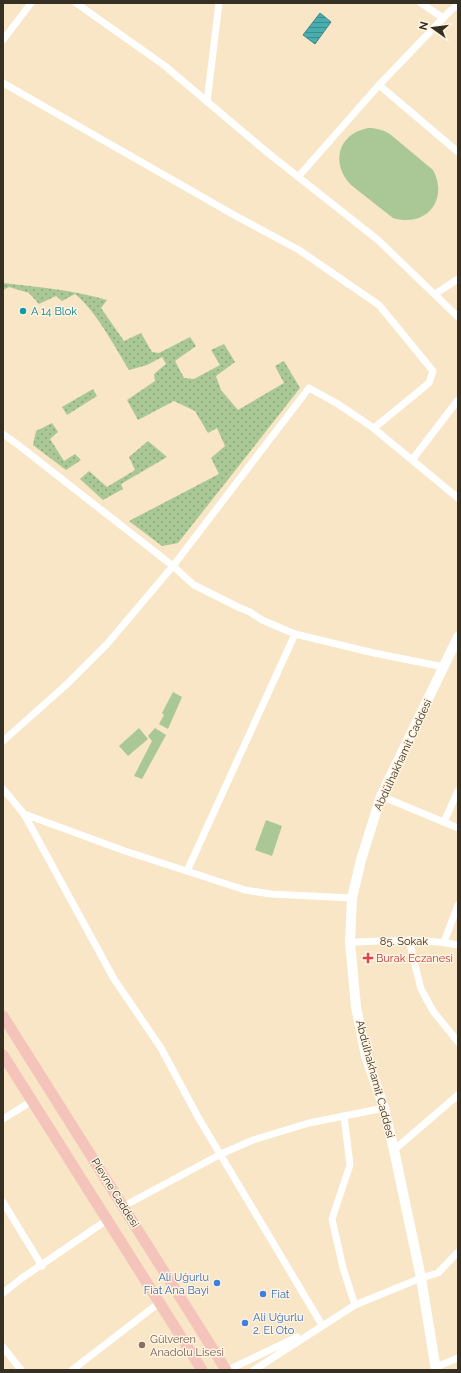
<svg xmlns="http://www.w3.org/2000/svg" width="461" height="1373" viewBox="0 0 461 1373" font-family="Raleway,sans-serif">
<style>
.grass{fill:url(#grass-dots)}
.park{fill:#a9c896}
.water{fill:url(#water-rules);stroke:#438785}
.lines{fill:none;stroke-linecap:round;stroke-linejoin:round}
.minor{stroke:#fff;stroke-width:7}
.secondary{stroke:#fff;stroke-width:10}
.primary{stroke:#f4c4bb;stroke-width:11}
.culture-dot{fill:#0f9aa8;stroke:#fff4e1;stroke-width:1.5}
.health-dot{fill:#e0444e;stroke:#fff4e1;stroke-width:1.5}
.shop-dot{fill:#3f7fe0;stroke:#fff4e1;stroke-width:1.5}
.education-dot{fill:#8d6e63;stroke:#fff4e1;stroke-width:1.5}
.labels{text-anchor:middle;dominant-baseline:central;stroke-width:3;stroke-linejoin:round;paint-order:stroke}
.culture-label{font-size:11px;fill:#0d838f;stroke:#fff4e1;text-anchor:start}
.street-label{font-size:11px;fill:#362f23;stroke:#fff4e1}
.health-label{font-size:11px;fill:#be3a42;stroke:#fff4e1;text-anchor:start}
.shop-label{font-size:11px;fill:#366cbe;stroke:#fff4e1;text-anchor:start}
.education-label{font-size:11px;fill:#785e54;stroke:#fff4e1;text-anchor:start}
</style>
<defs>
<pattern id="grass-dots" width="8" height="8" patternUnits="userSpaceOnUse"><rect width="8" height="8" fill="#a9c896"/><path d="M2 2h.1M6 6h.1" fill="none" stroke="#8aa37a" stroke-width="1.8" stroke-linecap="round"/></pattern>
<pattern id="water-rules" width="6" height="5" patternUnits="userSpaceOnUse"><rect width="6" height="5" fill="#49adaf"/><path d="M0 2.5h6" fill="none" stroke="#3e8d8e"/></pattern>
</defs>
<rect width="100%" height="100%" fill="#f8e6c6"/>
<g class="grass">
<path d="M 3,283 C 38,287 73,290 107,300 L 101,308 L 124,341 L 141,333 L 152,352 L 159,353 L 190,337 L 196,346 L 175,361 L 184,378 L 194,379 L 220,365 L 211,350 L 224,344 L 235,362 L 216,376 L 221,390 L 238,410 L 284,383 L 275,366 L 284,361 L 300,388 L 178,543 L 162,546 L 129,521 L 219,474 L 211,458 L 225,446 L 217,428 L 208,433 L 195,411 L 174,401 L 138,420 L 127,400 L 155,381 L 154,374 L 166,364 L 162,357 L 147,365 L 129,370 C 114,346 97,312 75,294 L 62,301 L 56,296 L 39,304 L 29,293 L 9,287 L 3,290 Z"/>
<path d="M 93,389 L 97,396 L 67,415 L 62,407 Z"/>
<path d="M 52,423 L 58,432 L 50,439 L 64,461 L 75,454 L 81,460 L 66,470 L 33,445 L 36,431 Z"/>
<path d="M 148,441 L 167,457 L 121,484 L 123,489 L 103,500 L 80,479 L 89,471 L 107,487 L 135,470 L 129,457 Z"/>
</g>
<g class="park">
<path d="M 368,128 C 377,128 384,130 391,135 L 433,170 C 449,200 426,228 393,218 L 351,185 C 330,163 338,134 368,128 Z"/>
<path d="M 173,692 L 182,697 L 168,729 L 159,724 L 164,715 L 162,713 Z"/>
<path d="M 139,728 L 148,739 L 128,756 L 119,746 Z"/>
<path d="M 155,728 L 166,735 L 142,779 L 134,776 L 152,741 L 148,736 Z"/>
<path d="M 266,820 L 282,826 L 272,856 L 255,850 Z"/>
</g>
<path class="water" d="M 320,13 L 331,22 L 315,44 L 303,35 Z"/>
<g class="lines">
<g class="minor">
<path d="M 76,3 L 165,66 L 268,153 L 378,240 L 458,317"/>
<path d="M 421,3 L 443,18"/>
<path d="M 3,40 L 31,3"/>
<path d="M 3,83 L 234,215 L 299,250 L 379,305 L 433,371 L 429,383 L 374,428"/>
<path d="M 379,85 L 451,10 L 458,5"/>
<path d="M 207,102 L 219,3"/>
<path d="M 298,177 L 379,85 L 458,152"/>
<path d="M 435,294 L 458,279"/>
<path d="M 3,434 L 17,444 L 173,566 L 185,577 L 194,585 L 238,607 L 250,612 L 262,620 L 295,634 L 374,653 L 444,667"/>
<path d="M 412,460 L 458,400"/>
<path d="M 3,741 L 66,685 L 107,644 L 173,566 L 309,388 L 338,404 L 372,427 L 458,498"/>
<path d="M 3,789 L 24,814 L 114,979 L 161,1048 L 198,1117 L 322,1325"/>
<path d="M 381,796 L 458,828"/>
<path d="M 24,814 L 125,851 L 245,890 L 271,894 L 352,898"/>
<path d="M 444,822 L 458,791"/>
<path d="M 187,871 L 295,634"/>
<path d="M 409,940 L 421,989 L 433,1011 L 458,1042"/>
<path d="M 350,942 C 386,941 422,938 458,945"/>
<path d="M 444,942 L 458,905"/>
<path d="M 344,1116 L 350,1165 L 332,1219 L 343,1268 L 355,1305"/>
<path d="M 3,1119 L 32,1101"/>
<path d="M 394,1150 L 458,1095"/>
<path d="M 3,1202 L 42,1266"/>
<path d="M 124,1206 L 221,1154 L 253,1140 L 309,1123 L 384,1108"/>
<path d="M 3,1293 L 22,1278 L 107,1220"/>
<path d="M 3,1347 L 21,1370"/>
<path d="M 436,1367 L 458,1358"/>
<path d="M 72,1370 L 159,1303"/>
<path d="M 228,1370 L 297,1337"/>
<path d="M 254,1370 L 355,1305 L 421,1278 L 438,1273 L 458,1252"/>
</g>
<path class="secondary" d="M 436,1370 L 421,1278 L 394,1150 L 384,1108 L 366,1056 L 356,1007 L 350,942 L 352,898 L 361,860 L 381,796 L 458,637"/>
<g class="primary">
<path d="M 3,1016 L 226,1370"/>
<path d="M 3,1055 L 202,1370"/>
</g>
</g>
<circle class="culture-dot" cx="23" cy="311" r="4"/>
<path class="health-dot" d="M366 952h4v4h4v4h-4v4h-4v-4h-4v-4h4z"/>
<g class="shop-dot">
<circle cx="217" cy="1283" r="4"/>
<circle cx="263" cy="1294" r="4"/>
<circle cx="245" cy="1323" r="4"/>
</g>
<circle class="education-dot" cx="142" cy="1345" r="4"/>
<g class="labels">
<g class="culture-label">
<text x="31" y="311">A 14 Blok</text>
</g>
<g class="street-label">
<text transform="translate(403 755) rotate(-65)">Abdülhakhamit Caddesi</text>
<text x="404" y="941">85. Sokak</text>
<text transform="translate(375 1079) rotate(75)">Abdülhakhamit Caddesi</text>
<text transform="translate(115 1193) rotate(58)">Plevne Caddesi</text>
</g>
<g class="health-label">
<text x="376" y="958">Burak Eczanesi</text>
</g>
<g class="shop-label">
<text x="209" y="1277" text-anchor="end">Ali Uğurlu<tspan x="209" dy="13">Fiat Ana Bayi</tspan></text>
<text x="271" y="1294">Fiat</text>
<text x="253" y="1317">Ali Uğurlu<tspan x="253" dy="13">2. El Oto</tspan></text>
</g>
<g class="education-label">
<text x="150" y="1339">Gülveren<tspan x="150" dy="13">Anadolu Lisesi</tspan></text>
</g>
</g>
<rect width="461" height="1373" fill="none" stroke="#362f23" stroke-width="8"/>
<g transform="translate(433 28) rotate(284)" stroke="#fff4e1" stroke-width="3" paint-order="stroke">
<path d="M0-3L7 15L0 10L-7 15Z" fill="#362f23"/>
<text y="-6" font-size="11" font-weight="bold" text-anchor="middle" fill="#362f23">N</text>
</g>
</svg>
